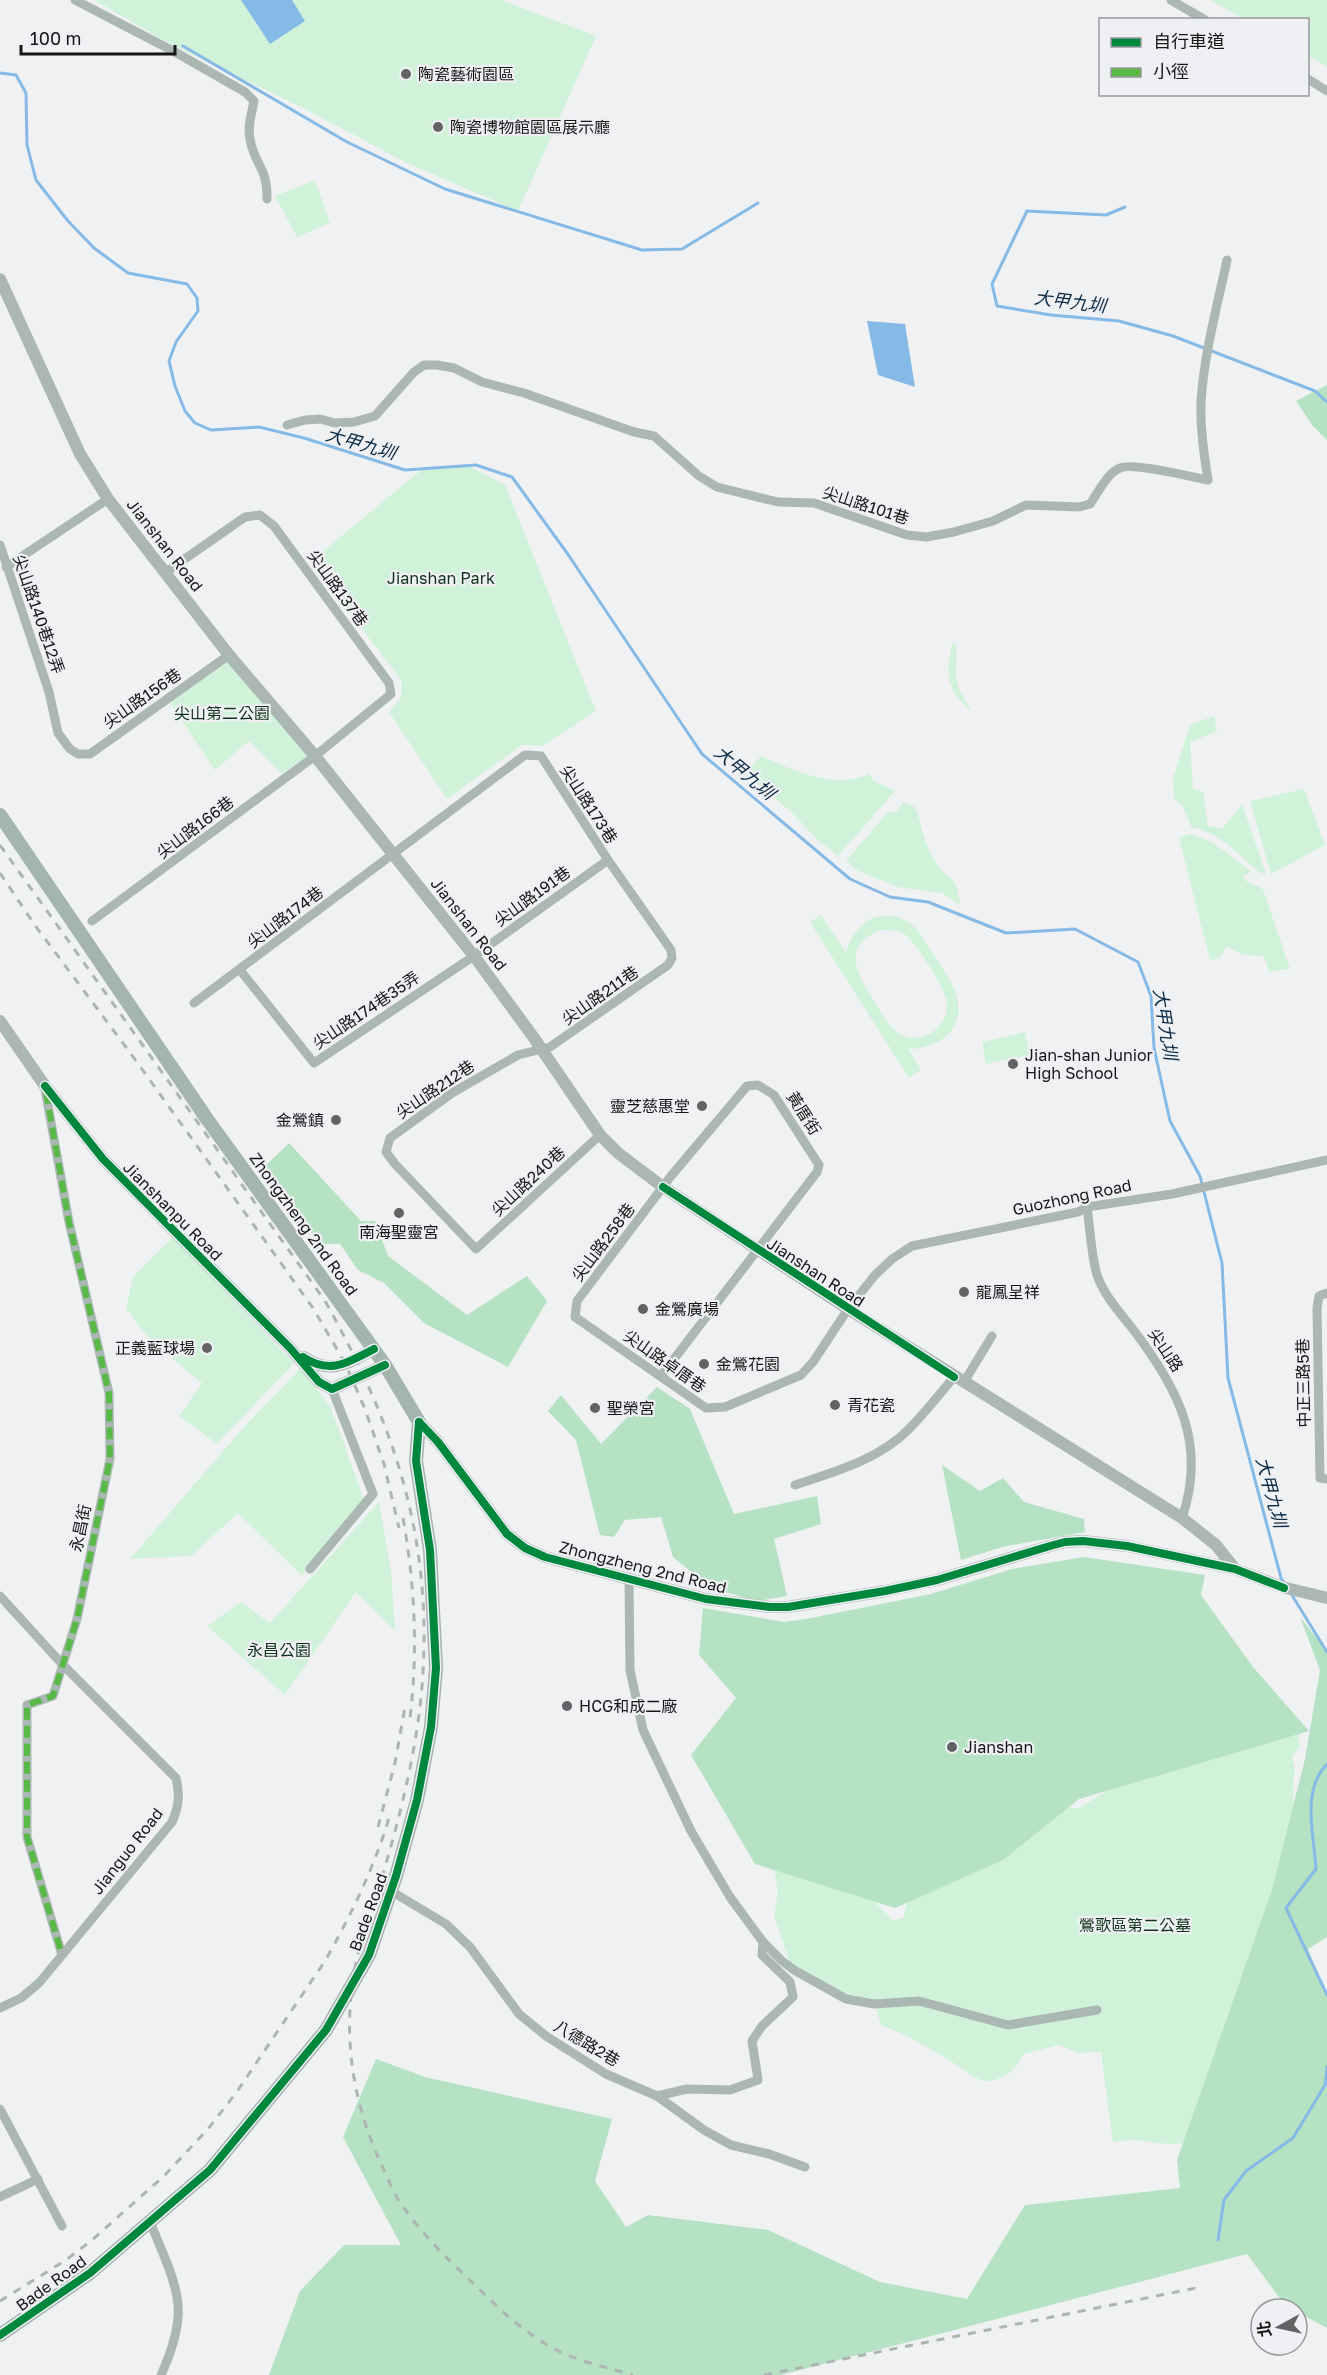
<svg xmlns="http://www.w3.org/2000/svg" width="1327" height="2375" viewBox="0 0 1327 2375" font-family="'Golos Text','Noto Sans TC',sans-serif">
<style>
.green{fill:#d0f2d9;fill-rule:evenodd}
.forest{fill:#b5e2c2}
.water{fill:#86bae6}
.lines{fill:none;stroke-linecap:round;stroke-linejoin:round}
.stream{stroke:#86bae6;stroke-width:3}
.minor{stroke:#aab7b2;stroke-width:9}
.tertiary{stroke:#aab7b2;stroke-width:12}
.secondary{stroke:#a4b5ae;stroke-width:14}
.rail{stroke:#adb5b2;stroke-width:3;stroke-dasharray:8 8;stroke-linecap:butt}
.quiet{stroke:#58b947;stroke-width:6;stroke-dasharray:12 6;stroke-linecap:butt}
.cycleway-casing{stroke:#eff0f4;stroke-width:11}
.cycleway{stroke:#00873e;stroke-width:8}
.poi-dot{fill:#636365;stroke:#eff0f4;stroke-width:2}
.labels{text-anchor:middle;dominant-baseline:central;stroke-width:4.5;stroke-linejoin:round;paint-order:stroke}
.poi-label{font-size:16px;fill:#171718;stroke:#eff0f4;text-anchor:start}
.street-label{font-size:16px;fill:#171718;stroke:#eff0f4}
.park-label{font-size:16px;fill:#10331b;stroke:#eff0f4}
.water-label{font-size:18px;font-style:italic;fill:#0d2c45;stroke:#eff0f4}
</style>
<rect width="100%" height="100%" fill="#f0f1f3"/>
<g class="green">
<path d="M 94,0 L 501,0 L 596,36 L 518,211 L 407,163 L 305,109 L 163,40 Z"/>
<path d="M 1210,0 L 1327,0 L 1327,67 L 1308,56 L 1308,20 L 1244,19 Z"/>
<path d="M 315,180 L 330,223 L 297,237 L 275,196 Z"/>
<path d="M 425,467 L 471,467 L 505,485 L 596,711 L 543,746 L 522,745 L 447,799 L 389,712 L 401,698 L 402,681 L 310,562 Z"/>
<path d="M 955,643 C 959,656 954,668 957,681 C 959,693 968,701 971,712 C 947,688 945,677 952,644 Z"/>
<path d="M 228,660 L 307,756 L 282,774 L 249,741 L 215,770 L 170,703 Z"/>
<path d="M 1214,716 L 1217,731 L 1190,742 L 1193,788 L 1203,792 L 1208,826 L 1222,829 L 1242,804 L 1266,874 L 1259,872 C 1240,856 1218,830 1192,828 L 1183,807 L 1174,798 L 1173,778 L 1190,725 Z"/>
<path d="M 761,756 C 794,771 834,790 869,774 L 874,781 L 895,791 L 838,856 L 819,841 L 789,810 L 745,774 Z"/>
<path d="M 1304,789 L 1325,845 L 1271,874 L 1250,801 Z"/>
<path d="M 903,802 L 912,805 L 917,811 C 922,827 925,847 935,861 C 948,882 958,874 960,905 L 942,893 L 897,887 L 878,879 L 858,871 L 846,861 L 888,812 L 897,811 Z"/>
<path d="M 1190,834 C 1213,839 1233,858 1252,872 L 1243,875 L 1246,881 L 1263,889 L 1290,969 L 1269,972 L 1264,957 L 1242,954 L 1227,947 L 1220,958 L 1210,960 L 1179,838 Z"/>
<path d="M 821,915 L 846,953 C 853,925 879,904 908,922 C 919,929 926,943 933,954 C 941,967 952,980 956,994 C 967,1029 939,1049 908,1049 L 921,1070 L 909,1078 L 810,922 ZM 880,930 C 888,930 895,929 903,933 C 915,940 945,988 947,1002 C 947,1008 946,1015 943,1020 C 939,1029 931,1034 922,1037 C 896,1044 884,1016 872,998 C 856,971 842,947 880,930 Z"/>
<path d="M 1025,1032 L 1030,1055 L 986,1064 L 982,1042 Z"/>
<path d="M 173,1237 L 294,1363 L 217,1444 L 179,1416 L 202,1383 L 150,1340 L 126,1309 L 133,1277 Z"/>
<path d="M 301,1368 L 331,1408 L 364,1500 L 302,1576 L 238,1513 L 191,1556 L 130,1559 L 244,1427 Z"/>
<path d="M 379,1502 L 391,1570 L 395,1631 L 356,1592 L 285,1695 L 207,1626 L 241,1602 L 270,1623 Z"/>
<path d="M 1296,1722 L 1300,1746 L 1292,1757 L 1295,1768 L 1293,1787 L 1295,1837 L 1192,2140 C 1166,2151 1141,2134 1113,2143 L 1101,2052 L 1079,2053 L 1058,2045 L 1024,2054 C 1017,2069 1003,2082 984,2081 C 975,2080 954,2062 944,2057 C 924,2045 903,2033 881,2025 L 874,2000 L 860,1999 L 833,1992 L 791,1966 L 774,1916 L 778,1891 L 770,1845 L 874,1901 L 893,1920 L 903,1918 L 909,1896 L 1058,1803 L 1067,1808 L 1079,1808 L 1144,1768 Z"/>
</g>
<g class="forest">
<path d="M 1327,385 L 1327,440 L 1313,426 L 1296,401 Z"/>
<path d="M 289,1143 L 361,1221 L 375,1221 L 388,1256 L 467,1315 L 527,1276 L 547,1301 L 508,1367 L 424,1323 L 384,1283 L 358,1270 L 340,1244 L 319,1244 L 265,1166 Z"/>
<path d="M 657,1387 L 690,1409 L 734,1514 L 817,1496 L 821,1524 L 774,1539 L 787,1596 L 757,1601 L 711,1588 L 673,1557 L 661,1517 L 625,1520 L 614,1537 L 600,1535 L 576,1440 L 548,1411 L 561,1395 L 601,1444 Z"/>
<path d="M 942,1465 L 980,1491 L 1003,1478 L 1024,1502 L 1084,1519 L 1085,1532 L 1002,1547 L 961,1560 Z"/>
<path d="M 1084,1557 L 1205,1575 L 1201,1595 L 1253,1667 L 1309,1731 L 1079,1799 L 1003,1860 L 895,1908 L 755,1864 L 691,1755 L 736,1698 L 699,1655 L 703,1608 L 784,1622 L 806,1619 L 931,1594 L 1012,1569 Z"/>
<path d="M 1300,1617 L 1327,1651 L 1327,1937 L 1308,1949 L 1327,1995 L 1327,2328 L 1297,2312 L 1297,2309 L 1287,2308 L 1247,2254 L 781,2375 L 269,2375 L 300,2291 L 344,2245 L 401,2245 L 343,2137 L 376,2059 L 425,2077 L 612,2119 L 595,2181 L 626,2227 L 648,2215 L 768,2230 L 880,2282 L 967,2299 L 1025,2205 L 1180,2188 L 1177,2160 L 1272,1890 L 1305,1759 L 1320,1670 Z"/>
</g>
<g class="water">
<path d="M 241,0 L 292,0 L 305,21 L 270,44 Z"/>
<path d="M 867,321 L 905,324 L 915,387 L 878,375 Z"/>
</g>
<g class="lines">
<g class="stream">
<path d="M 183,46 L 347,142 L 445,189 L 642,250 L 682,249 L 758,203"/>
<path d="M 0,73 L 16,75 L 26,93 L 27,145 L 36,180 L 68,221 L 94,248 L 128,273 L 187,284 L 197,298 L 198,311 L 176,342 L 169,361 L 175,386 L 185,411 L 195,423 L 211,430 L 259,427 L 304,438 L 405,470 L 476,465 L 512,477 L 567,553 L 702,754 L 850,879 L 890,897 L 928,902 L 1006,933 L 1075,929 L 1138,962 L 1151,996 L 1154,1048 L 1170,1121 L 1200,1176 L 1222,1263 L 1228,1378 L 1281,1578 L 1285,1584"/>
<path d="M 1125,207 L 1106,215 L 1027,211 L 992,284 L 997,306 L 1051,315 L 1119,321 L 1173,336 L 1315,391 L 1327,402"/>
<path d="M 1290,1592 L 1327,1652"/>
<path d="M 1327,1764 C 1301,1790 1314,1835 1316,1869 L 1286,1908 L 1327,1995"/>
<path d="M 1218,2240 L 1224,2200 L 1246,2171 L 1293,2138 L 1325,2085 L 1327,2067"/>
</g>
<g class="minor">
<path d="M 75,0 L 175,52 L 245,92 L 254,101 C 252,113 247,126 250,139 C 254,164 268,168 267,199"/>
<path d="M 1171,0 L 1205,20"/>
<path d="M 1308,79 L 1327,91"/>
<path d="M 287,425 L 305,420 L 320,419 L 335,423 L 354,422 L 375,416 L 414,372 L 424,365 L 437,365 L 454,368 L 482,382 L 524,393 L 634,432 L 654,436 L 699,476 L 717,487 L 778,502 L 814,503 L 907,535 L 926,537 L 954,532 L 993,521 L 1026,505 L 1079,507 L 1090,504 C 1098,493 1107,473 1120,468 C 1133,462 1191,477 1208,480 C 1204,454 1200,428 1201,402 C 1204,354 1217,307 1227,260"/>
<path d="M 0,545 L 49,692 L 58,733 L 70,749 L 78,754 L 90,754 L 229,655"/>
<path d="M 6,567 L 108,499"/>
<path d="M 92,921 L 315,756 L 391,694 L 389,683 L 274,526 L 260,515 L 245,517 L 166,572"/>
<path d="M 240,970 L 314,1063 L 474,956 L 608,860"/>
<path d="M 194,1003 L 525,755 L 541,756 L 608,860 L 671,950 L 672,958 L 668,965 L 550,1047 L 518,1055 L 452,1093 L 390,1138 L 386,1152 L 395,1164 L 476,1249 L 600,1135"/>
<path d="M 45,1089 L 69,1222 L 109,1393 L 110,1459 L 77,1619 L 53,1696 L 27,1705 L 27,1837 L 62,1955"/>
<path d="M 1087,1207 C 1090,1228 1091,1254 1097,1275 C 1104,1296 1122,1315 1135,1332 C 1179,1390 1207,1445 1182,1518"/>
<path d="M 1327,1293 L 1319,1296 L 1317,1308 L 1320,1478 L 1327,1479"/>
<path d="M 661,1376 L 817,1172 L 819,1165 L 774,1095 L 758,1085 L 747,1086 L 671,1176 L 577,1301 L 575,1317 L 706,1408 L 725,1407 L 801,1375 L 813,1362 L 848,1309 L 875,1275 L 892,1259 L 912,1246 L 1078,1212 L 1087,1207 L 1172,1194 L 1327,1160"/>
<path d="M 964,1382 L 992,1336"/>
<path d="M 795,1485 C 834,1472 878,1460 908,1430 C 924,1414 939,1395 954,1377"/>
<path d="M 310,1569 L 373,1494 L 332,1389"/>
<path d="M 629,1579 L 630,1670 L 643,1730 L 691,1831 L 730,1897 L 763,1942 L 782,1961 L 794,1970 L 846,1999 L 874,2004 L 919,2001 L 1008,2025 L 1097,2010"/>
<path d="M 0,1596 L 63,1665 L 176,1778 C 180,1795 179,1806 172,1822 L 39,1983 L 21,1998 L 0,2008"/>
<path d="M 391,1891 L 446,1924 L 470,1947 L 519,2014 L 546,2036 L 606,2074 L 657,2096 L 704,2130 L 731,2145 L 769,2154 L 805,2167"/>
<path d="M 657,2096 L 687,2089 L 730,2090 L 758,2080 L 752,2041 L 762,2026 L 793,1997 L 790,1982 L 762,1955 L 763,1942"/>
<path d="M 0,2109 L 62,2226"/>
<path d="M 0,2197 L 38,2179"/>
<path d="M 150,2221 C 159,2246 173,2272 177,2297 C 182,2322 171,2353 161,2375"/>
</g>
<g class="tertiary">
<path d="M 0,279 L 80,454 L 108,499 L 229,655 L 315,756 L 474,956 L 534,1038 L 600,1135 L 618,1153 L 663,1187 L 848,1309 L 1182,1518 L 1216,1545 L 1235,1569"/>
<path d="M 0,1021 L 45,1086 L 103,1159 L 290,1348 L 319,1382 L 332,1389 L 385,1365"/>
<path d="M 304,1357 C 331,1376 348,1363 374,1349"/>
<path d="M 419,1422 L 438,1442 L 507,1534 L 525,1548 L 545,1557 L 706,1599 L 770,1607 L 788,1607 L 885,1591 L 937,1580 L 1050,1546 L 1065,1542 L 1083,1541 L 1127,1546 L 1235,1569 L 1282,1587 L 1327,1598"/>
</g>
<path class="secondary" d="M 0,815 L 207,1119 L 385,1365 L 419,1422 L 416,1461 L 430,1550 L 436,1668 L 431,1727 L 417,1800 L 396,1876 L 369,1955 L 326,2030 L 210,2170 L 90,2273 L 0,2335"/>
<g class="rail">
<path d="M 0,845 L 325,1301 C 393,1422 431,1532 423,1673 C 419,1741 402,1809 383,1874 C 372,1911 356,1948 352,1987 C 344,2050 356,2111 383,2168 C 388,2179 393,2191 399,2201 C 420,2232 447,2259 474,2284 C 497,2307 522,2331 551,2347 C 575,2361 606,2367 633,2375"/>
<path d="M 0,873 L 34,924 L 134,1058 L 313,1308 L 345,1363 L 365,1409 L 384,1464 L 399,1528"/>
<path d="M 403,1518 C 415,1585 418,1651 410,1718"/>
<path d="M 378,1827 L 395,1763 L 405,1707"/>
<path d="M 0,2301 L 66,2260 L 92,2240 L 164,2176 L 208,2129 L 236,2093 L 325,1961 C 351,1915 374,1868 389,1818"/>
<path d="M 764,2375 L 1201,2287"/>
</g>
<path class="quiet" d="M 46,1092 L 69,1222 L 109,1393 L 110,1459 L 77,1619 L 53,1696 L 27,1705 L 27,1837 L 62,1955"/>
<defs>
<g id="cycleway">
<path d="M 45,1086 L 103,1159 L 290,1348 L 319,1382 L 332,1389 L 385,1365"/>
<path d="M 663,1187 L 954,1377"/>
<path d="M 303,1357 C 330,1375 347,1363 374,1349"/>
<path d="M 419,1422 L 438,1442 L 507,1534 L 525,1548 L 545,1557 L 706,1599 L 770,1607 L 788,1607 L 885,1591 L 937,1580 L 1050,1546 L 1065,1542 L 1083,1541 L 1127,1546 L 1235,1569 L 1284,1588"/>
<path d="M 0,2335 L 90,2273 L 210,2170 L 326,2030 L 369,1955 L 396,1876 L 417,1800 L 431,1727 L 436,1668 L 430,1550 L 416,1461 L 419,1422"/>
</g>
</defs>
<use href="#cycleway" class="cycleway-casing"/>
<use href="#cycleway" class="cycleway"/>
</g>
<g class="poi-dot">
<circle cx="406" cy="74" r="6"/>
<circle cx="438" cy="127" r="6"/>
<circle cx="1013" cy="1064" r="6"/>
<circle cx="702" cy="1106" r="6"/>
<circle cx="336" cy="1120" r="6"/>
<circle cx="399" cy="1213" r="6"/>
<circle cx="964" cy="1292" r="6"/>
<circle cx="643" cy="1309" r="6"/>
<circle cx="207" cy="1348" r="6"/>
<circle cx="704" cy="1364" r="6"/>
<circle cx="835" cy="1405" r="6"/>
<circle cx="595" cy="1408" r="6"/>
<circle cx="567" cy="1706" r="6"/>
<circle cx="952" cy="1747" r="6"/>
</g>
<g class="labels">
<g class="poi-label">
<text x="418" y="74">陶瓷藝術園區</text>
<text x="450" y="127">陶瓷博物館園區展示廳</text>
<text x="1025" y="1055">Jian-shan Junior<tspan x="1025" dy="18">High School</tspan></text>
<text x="690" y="1106" text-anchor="end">靈芝慈惠堂</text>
<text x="324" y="1120" text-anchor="end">金鶯鎮</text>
<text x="399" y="1232" text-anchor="middle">南海聖靈宮</text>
<text x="976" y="1292">龍鳳呈祥</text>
<text x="655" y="1309">金鶯廣場</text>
<text x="195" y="1348" text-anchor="end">正義藍球場</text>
<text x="716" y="1364">金鶯花園</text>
<text x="847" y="1405">青花瓷</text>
<text x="607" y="1408">聖榮宮</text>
<text x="579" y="1706">HCG和成二廠</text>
<text x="964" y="1747">Jianshan</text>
</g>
<g class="street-label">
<text transform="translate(866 505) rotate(18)">尖山路101巷</text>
<text transform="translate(165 545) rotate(52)">Jianshan Road</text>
<text transform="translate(338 588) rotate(54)">尖山路137巷</text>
<text transform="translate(39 614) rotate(71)">尖山路140巷12弄</text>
<text transform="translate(142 698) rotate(-35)">尖山路156巷</text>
<text transform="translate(589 804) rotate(57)">尖山路173巷</text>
<text transform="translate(195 827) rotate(-37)">尖山路166巷</text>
<text transform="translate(532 896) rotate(-36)">尖山路191巷</text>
<text transform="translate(285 917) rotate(-37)">尖山路174巷</text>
<text transform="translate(469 924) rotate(52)">Jianshan Road</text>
<text transform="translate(600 995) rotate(-35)">尖山路211巷</text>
<text transform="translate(366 1010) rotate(-34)">尖山路174巷35弄</text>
<text transform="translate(435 1089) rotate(-34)">尖山路212巷</text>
<text transform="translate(804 1113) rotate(57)">黃厝街</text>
<text transform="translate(528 1181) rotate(-43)">尖山路240巷</text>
<text transform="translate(1072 1197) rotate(-12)">Guozhong Road</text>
<text transform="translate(173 1211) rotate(45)">Jianshanpu Road</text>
<text transform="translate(304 1224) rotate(54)">Zhongzheng 2nd Road</text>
<text transform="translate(603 1242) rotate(-53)">尖山路258巷</text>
<text transform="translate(816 1272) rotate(33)">Jianshan Road</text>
<text transform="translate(1166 1350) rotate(56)">尖山路</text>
<text transform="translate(665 1361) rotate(35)">尖山路卓厝巷</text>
<text transform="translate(1303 1383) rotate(-91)">中正三路5巷</text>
<text transform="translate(80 1528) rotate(-78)">永昌街</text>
<text transform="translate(643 1567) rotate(14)">Zhongzheng 2nd Road</text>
<text transform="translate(127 1851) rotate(-52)">Jianguo Road</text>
<text transform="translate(368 1912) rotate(-70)">Bade Road</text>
<text transform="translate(587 2043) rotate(31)">八德路2巷</text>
<text transform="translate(51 2283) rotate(-36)">Bade Road</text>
</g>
<g class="park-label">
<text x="441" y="578">Jianshan Park</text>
<text x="222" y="713">尖山第二公園</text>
<text x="279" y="1650">永昌公園</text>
<text x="1135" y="1925">鶯歌區第二公墓</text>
</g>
<g class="water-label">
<text transform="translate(1070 301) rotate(7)">大甲九圳</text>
<text transform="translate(361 443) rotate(16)">大甲九圳</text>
<text transform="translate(745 772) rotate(40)">大甲九圳</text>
<text transform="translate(1166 1024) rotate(81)">大甲九圳</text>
<text transform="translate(1272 1492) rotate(75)">大甲九圳</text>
</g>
</g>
<rect x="1099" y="18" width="210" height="78" fill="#eff0f4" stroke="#99999c" stroke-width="1.5"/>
<rect x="1111" y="38" width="30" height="9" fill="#00873e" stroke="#99999c" stroke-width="1.5"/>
<text x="1153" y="48" font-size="18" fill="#171718">自行車道</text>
<rect x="1111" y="68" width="30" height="9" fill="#58b947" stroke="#99999c" stroke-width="1.5"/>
<text x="1153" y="78" font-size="18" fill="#171718">小徑</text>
<g transform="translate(1279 2327) rotate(262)"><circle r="28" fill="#eff0f4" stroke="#99999c" stroke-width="1.5"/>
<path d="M0-4.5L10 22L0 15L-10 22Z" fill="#636365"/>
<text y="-9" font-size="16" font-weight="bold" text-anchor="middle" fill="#171718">北</text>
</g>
<path d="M21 45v9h154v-9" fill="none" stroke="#171718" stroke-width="3"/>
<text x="30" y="45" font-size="18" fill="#171718" stroke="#eff0f4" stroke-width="4.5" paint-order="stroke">100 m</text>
</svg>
